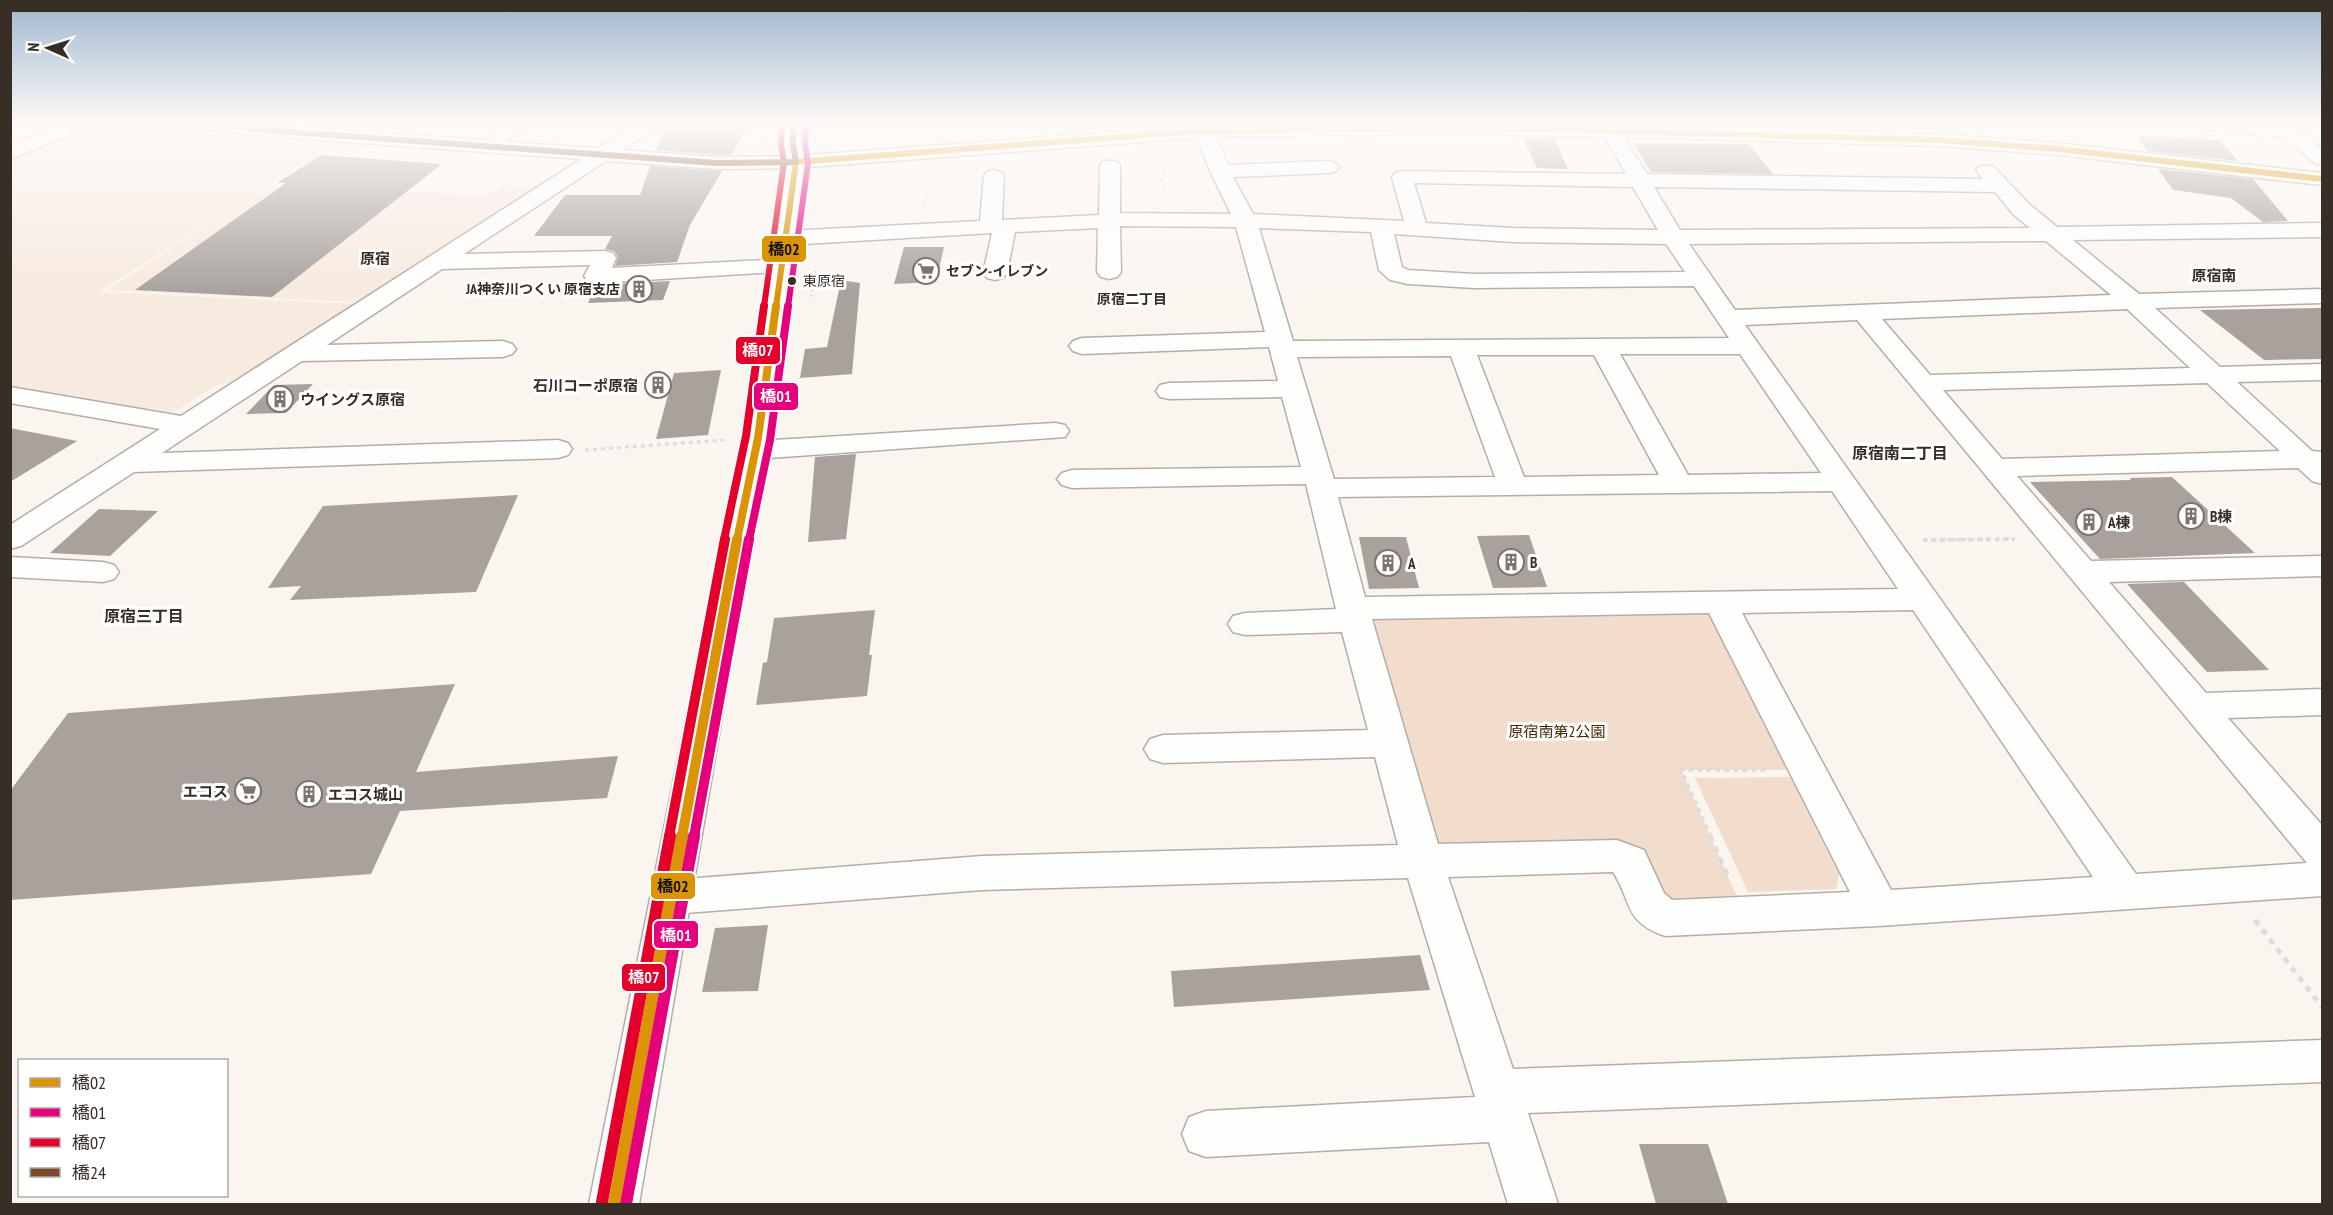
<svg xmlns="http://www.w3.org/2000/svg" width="2333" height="1215" viewBox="0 0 2333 1215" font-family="'PT Sans Narrow','Noto Sans JP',sans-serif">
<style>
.built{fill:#f7eadf}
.green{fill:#f2ddcc}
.building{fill:#a8a19c}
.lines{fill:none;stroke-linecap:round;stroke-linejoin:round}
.minor-casing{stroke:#b4ada7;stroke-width:3}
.major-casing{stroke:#b4ada7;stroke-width:3}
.highway-casing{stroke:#b4ada7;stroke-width:3}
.path-far3{stroke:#dedcda;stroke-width:2;stroke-dasharray:3 3;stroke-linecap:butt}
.path-far2{stroke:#dedcda;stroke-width:3;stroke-dasharray:4 4;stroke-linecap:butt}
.path-far1{stroke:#dedcda;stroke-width:4;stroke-dasharray:4.5 4.5;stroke-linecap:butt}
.path{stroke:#dedcda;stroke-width:5;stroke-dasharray:6 6;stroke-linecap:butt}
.minor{fill:#fefefd;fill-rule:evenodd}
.major{fill:#fefefd;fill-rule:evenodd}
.highway{fill:#fefefd;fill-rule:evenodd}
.bus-1-far3-casing{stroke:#fff;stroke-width:9}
.bus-1-far2-casing{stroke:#fff;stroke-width:11}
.bus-1-far1-casing{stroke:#fff;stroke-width:14}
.bus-1-casing{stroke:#fff;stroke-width:16}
.bus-2-far3-casing{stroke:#fff;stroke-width:9}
.bus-2-far2-casing{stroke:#fff;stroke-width:11}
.bus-2-far1-casing{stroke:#fff;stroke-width:14}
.bus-2-casing{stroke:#fff;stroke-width:16}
.bus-3-far3-casing{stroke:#fff;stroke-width:9}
.bus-3-far2-casing{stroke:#fff;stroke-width:11}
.bus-3-far1-casing{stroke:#fff;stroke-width:14}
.bus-3-casing{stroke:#fff;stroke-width:16}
.bus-4-casing{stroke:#fff;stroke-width:9}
.bus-1-far3{stroke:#da9406;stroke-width:6}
.bus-1-far2{stroke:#da9406;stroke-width:8}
.bus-1-far1{stroke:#da9406;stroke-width:10}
.bus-1{stroke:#da9406;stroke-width:12}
.bus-2-far3{stroke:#e5007d;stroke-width:6}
.bus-2-far2{stroke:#e5007d;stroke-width:8}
.bus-2-far1{stroke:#e5007d;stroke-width:10}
.bus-2{stroke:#e5007d;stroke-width:12}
.bus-3-far3{stroke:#e4002b;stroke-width:6}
.bus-3-far2{stroke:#e4002b;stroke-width:8}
.bus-3-far1{stroke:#e4002b;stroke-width:10}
.bus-3{stroke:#e4002b;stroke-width:12}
.bus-4{stroke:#7a4b2a;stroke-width:6}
.bus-dot{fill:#372e26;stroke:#fff;stroke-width:2}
.labels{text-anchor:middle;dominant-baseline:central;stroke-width:6;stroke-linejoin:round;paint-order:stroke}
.far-poi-label{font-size:14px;font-weight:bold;fill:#372e26;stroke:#fff;text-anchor:start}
.bus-label{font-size:14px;fill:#372e26;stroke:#fff;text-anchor:start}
.far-neighbourhood-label{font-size:14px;font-weight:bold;fill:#372e26;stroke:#fff}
.far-quarter-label{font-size:15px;font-weight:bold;fill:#372e26;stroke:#fff}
.poi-label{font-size:15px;font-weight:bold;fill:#372e26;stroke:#fff;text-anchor:start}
.park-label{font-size:15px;fill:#442300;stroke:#fff}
.neighbourhood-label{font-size:16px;font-weight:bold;fill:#372e26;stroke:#fff}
.line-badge{stroke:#fff;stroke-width:2}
.badge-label{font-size:16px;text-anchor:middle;font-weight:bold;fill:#fff}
.pale-badge-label{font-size:16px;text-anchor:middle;font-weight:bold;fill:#111}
</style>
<rect width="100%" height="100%" fill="#fbf5f0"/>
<g class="built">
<path d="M 91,124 L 154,124 L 337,143 L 98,292 L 358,304 L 238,380 L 214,386 L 172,413 L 11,386 L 10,158 Z"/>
<path d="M 503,185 L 533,187 L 497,213 L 355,302 L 107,290 L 265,188 L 490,195 Z"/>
</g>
<g class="green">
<path d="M 1720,603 L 1807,770 L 1681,770 L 1745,915 L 1665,918 L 1630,862 L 1422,859 L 1352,608 Z"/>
<path d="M 1790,777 L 1839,874 L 1836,889 L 1748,892 L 1695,778 Z"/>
</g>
<g class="building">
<path d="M 665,124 L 750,124 L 731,155 L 717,155 L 656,150 Z"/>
<path d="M 2138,136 L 2220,140 L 2238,161 L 2147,151 Z"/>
<path d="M 1523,138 L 1554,138 L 1568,169 L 1537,168 Z"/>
<path d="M 1633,143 L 1749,144 L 1773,174 L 1651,172 Z"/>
<path d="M 321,155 L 442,164 L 272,297 L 135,290 L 286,183 L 277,183 Z"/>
<path d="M 650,166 L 722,171 L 690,225 L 677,262 L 615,266 L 618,257 L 614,251 L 605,249 L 612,236 L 534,236 L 565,195 L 640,195 Z"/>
<path d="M 2158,169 L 2253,179 L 2288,221 L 2263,222 L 2231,198 L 2173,190 Z"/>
<path d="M 904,247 L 944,247 L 936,282 L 894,284 Z"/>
<path d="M 841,280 L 860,283 L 852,374 L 800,378 L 805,349 L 827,347 Z"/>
<path d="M 670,281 L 663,300 L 588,303 L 596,285 Z"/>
<path d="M 2322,308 L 2322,359 L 2264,360 L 2200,310 Z"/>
<path d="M 721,370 L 708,435 L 656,439 L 674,373 Z"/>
<path d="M 313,384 L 286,413 L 246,414 L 274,385 Z"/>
<path d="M 10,428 L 77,441 L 10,482 Z"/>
<path d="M 856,454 L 846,539 L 808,542 L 815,457 Z"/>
<path d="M 2172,477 L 2255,553 L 2100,559 L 2030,482 L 2131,480 L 2130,478 Z"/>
<path d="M 518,495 L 476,592 L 290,600 L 301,586 L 268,588 L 323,506 Z"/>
<path d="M 99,509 L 158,511 L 110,556 L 50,553 Z"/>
<path d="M 1529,535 L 1547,587 L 1493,588 L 1477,536 Z"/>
<path d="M 1359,537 L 1406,537 L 1419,588 L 1369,589 Z"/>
<path d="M 2184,582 L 2269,670 L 2207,672 L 2127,584 Z"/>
<path d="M 875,610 L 869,655 L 872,655 L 867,696 L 756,705 L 763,663 L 767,662 L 774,618 Z"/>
<path d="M 455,684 L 416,772 L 618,756 L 607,798 L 400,811 L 371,874 L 10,900 L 10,791 L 68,713 Z"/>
<path d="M 768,925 L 758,991 L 702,992 L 715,928 Z"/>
<path d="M 1420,955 L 1430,990 L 1174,1007 L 1171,971 Z"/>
<path d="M 1639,1144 L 1708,1144 L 1728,1204 L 1656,1204 Z"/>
</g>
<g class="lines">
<defs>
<g id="minor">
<path d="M 63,124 L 89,124 L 86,128 L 10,159 L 10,146 Z"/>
<path d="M 505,124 L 527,124 L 494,151 L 480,151 L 477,147 L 480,143 Z"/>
<path d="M 636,124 L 659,124 L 656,128 L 464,254 L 605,251 L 613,253 L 616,258 L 612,268 L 783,259 L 791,261 L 795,266 L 791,271 L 596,283 L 588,281 L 584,276 L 590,265 L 442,269 L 327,345 L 503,341 L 512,344 L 516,349 L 512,354 L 503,357 L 302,361 L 162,453 L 558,440 L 568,443 L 572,449 L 568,455 L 558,458 L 134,472 L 21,546 L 10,549 L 10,525 L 160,429 L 10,403 L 10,387 L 181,416 Z"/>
<path d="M 1191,124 L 1617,124 L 1939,134 L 2058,143 L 2322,173 L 2322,185 L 2058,155 L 1939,146 L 1624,137 L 1647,174 L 1983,179 L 1976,170 L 1979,166 L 1993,166 L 2029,204 L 2057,227 L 2322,223 L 2322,237 L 2073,240 L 2139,294 L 2322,289 L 2322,303 L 2155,308 L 2220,367 L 2322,364 L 2322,380 L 2237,382 L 2312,451 L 2322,452 L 2322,484 L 2312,481 L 2298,468 L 2017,476 L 2091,561 L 2322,556 L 2322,576 L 2109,582 L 2206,693 L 2322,689 L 2322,715 L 2228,718 L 2322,825 L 2322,896 L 1879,926 L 1665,936 C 1623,921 1633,903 1613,872 L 1448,877 L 1513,1069 L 2322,1040 L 2322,1082 L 1528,1113 L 1558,1204 L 1508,1204 L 1489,1142 L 1206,1157 L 1189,1151 L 1182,1134 L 1189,1117 L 1206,1111 L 1475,1097 L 1408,878 L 982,890 L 672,914 L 657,909 L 651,897 L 657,885 L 672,880 L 982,856 L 1398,845 L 1375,757 L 1163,763 L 1150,759 L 1144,749 L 1150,739 L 1163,735 L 1368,730 L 1342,632 L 1245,635 L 1233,632 L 1228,624 L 1233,616 L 1245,613 L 1336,609 L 1306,484 L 1072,488 L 1062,485 L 1057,479 L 1062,473 L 1072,470 L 1301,467 L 1282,397 L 1169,399 L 1160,397 L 1156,391 L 1160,385 L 1169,383 L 1278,381 L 1269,347 L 1082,354 L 1073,351 L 1069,346 L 1073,341 L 1082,338 L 1265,332 L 1236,227 L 1120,226 L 1121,272 L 1117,277 L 1109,279 L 1101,277 L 1097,272 L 1098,228 L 1015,232 L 1007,273 L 1003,278 L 995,280 L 987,278 L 983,273 L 992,233 L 787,245 L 779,243 L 776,238 L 779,233 L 787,231 L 980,221 L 984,176 L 987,172 L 994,170 L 1001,172 L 1004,176 L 1002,220 L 1099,215 L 1100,165 L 1103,161 L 1117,161 L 1120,165 L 1120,213 L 1231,214 L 1210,171 L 1197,138 L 796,168 L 789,166 L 786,162 L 789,158 L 796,156 L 1192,126 ZM 1467,133 L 1605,137 L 1626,174 L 1402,171 L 1395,173 L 1392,177 L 1404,221 L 1253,214 L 1233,177 L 1329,173 L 1336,171 L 1339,167 L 1336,163 L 1329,161 L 1228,165 L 1216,137 ZM 1414,183 L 1633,187 L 1658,230 L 1513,228 L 1426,223 ZM 1654,187 L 1995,192 L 2013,214 L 2030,228 L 1680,230 ZM 1259,228 L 1371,232 L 1379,270 L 1390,280 L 1408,284 L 1474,288 L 1694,286 L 1729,338 L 1293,341 ZM 1394,234 L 1513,242 L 1666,244 L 1685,272 L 1474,274 L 1408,270 L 1402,267 ZM 2046,241 L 2111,295 L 1735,310 L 1689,244 ZM 2127,309 L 2190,368 L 1930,375 L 1882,319 ZM 1857,320 L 2307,863 L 2136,874 L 1745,325 ZM 1620,354 L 1740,354 L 1821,473 L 1688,475 ZM 1477,355 L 1594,355 L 1659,475 L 1524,477 ZM 1451,356 L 1495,477 L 1334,479 L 1297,357 ZM 2207,383 L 2280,451 L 2002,459 L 1943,390 ZM 1832,491 L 1898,589 L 1365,597 L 1338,497 ZM 1913,610 L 2093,877 L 1891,890 L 1742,613 ZM 1709,613 L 1850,892 L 1672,900 L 1664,893 L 1644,850 L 1617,840 L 1438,844 L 1372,619 Z"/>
<path d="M 2196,124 L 2289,124 L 2322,149 L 2322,165 L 2315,163 L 2283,137 L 2206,130 L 2199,128 Z"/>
<path d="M 1055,423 L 1065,425 L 1069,431 L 1065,437 L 756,459 L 746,456 L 742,450 L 746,444 L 756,441 Z"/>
<path d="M 10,557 L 103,562 L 114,565 L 119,572 L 114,579 L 103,582 L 10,577 Z"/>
</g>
<path id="major" d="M 202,124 L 262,124 L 717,157 L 796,156 L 803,158 L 806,162 L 803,166 L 796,168 L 717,169 L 265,136 L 212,130 L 205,128 Z"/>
<path id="highway" d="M 784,124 L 804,124 L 803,144 L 806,162 L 772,438 L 755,523 L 639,1204 L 589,1204 L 725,523 L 744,438 L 786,162 L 783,144 Z"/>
</defs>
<use href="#minor" class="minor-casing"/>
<use href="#major" class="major-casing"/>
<use href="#highway" class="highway-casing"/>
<g class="path-far3">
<path d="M 888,127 L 901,124"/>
<path d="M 1163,194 L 1163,168 L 1171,163 L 1185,161"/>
<path d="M 923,206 L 935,177"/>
<path d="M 811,297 L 816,266"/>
</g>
<g class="path-far2">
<path d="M 585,450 L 724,440"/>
<path d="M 1923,540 L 2015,539"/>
</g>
<g class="path-far1">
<path d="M 1923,540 L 2015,539"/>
<path d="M 1711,837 L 1681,770 L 1767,770"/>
</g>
<g class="path">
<path d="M 1710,836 L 1729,879"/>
<path d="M 2255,920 L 2322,1007"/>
</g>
<use href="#minor" class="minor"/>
<use href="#major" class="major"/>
<use href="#highway" class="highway"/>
<defs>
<path id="bus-1-far3" d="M 776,307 L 796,162 L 1184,132 L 1467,127 L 1939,140 L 2058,149 L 2322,179"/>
<path id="bus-1-far2" d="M 737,540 L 758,438 L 776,306"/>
<path id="bus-1-far1" d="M 682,837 L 737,539"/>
<path id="bus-1" d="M 614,1204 L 682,836"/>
<path id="bus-2-far3" d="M 788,307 L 808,164 L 805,143 L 806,125"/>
<path id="bus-2-far2" d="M 749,540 L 770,440 L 788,306"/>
<path id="bus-2-far1" d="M 694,837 L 749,539"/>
<path id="bus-2" d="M 626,1204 L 694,836"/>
<path id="bus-3-far3" d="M 764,307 L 784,162 L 781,145 L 782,124"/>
<path id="bus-3-far2" d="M 724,540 L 746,436 L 764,306"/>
<path id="bus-3-far1" d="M 669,837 L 725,539"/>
<path id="bus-3" d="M 602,1202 L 670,836"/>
<path id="bus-4" d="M 212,124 L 265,130 L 717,163 L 796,162 L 793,144 L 794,124"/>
</defs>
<use href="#bus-1-far3" class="bus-1-far3-casing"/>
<use href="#bus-1-far2" class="bus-1-far2-casing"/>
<use href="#bus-1-far1" class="bus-1-far1-casing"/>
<use href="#bus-1" class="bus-1-casing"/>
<use href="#bus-2-far3" class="bus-2-far3-casing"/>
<use href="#bus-2-far2" class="bus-2-far2-casing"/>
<use href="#bus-2-far1" class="bus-2-far1-casing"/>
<use href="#bus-2" class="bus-2-casing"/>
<use href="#bus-3-far3" class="bus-3-far3-casing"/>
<use href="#bus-3-far2" class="bus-3-far2-casing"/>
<use href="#bus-3-far1" class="bus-3-far1-casing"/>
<use href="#bus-3" class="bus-3-casing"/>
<use href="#bus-4" class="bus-4-casing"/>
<use href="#bus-1-far3" class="bus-1-far3"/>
<use href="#bus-1-far2" class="bus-1-far2"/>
<use href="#bus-1-far1" class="bus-1-far1"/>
<use href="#bus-1" class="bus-1"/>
<use href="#bus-2-far3" class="bus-2-far3"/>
<use href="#bus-2-far2" class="bus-2-far2"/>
<use href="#bus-2-far1" class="bus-2-far1"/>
<use href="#bus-2" class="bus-2"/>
<use href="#bus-3-far3" class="bus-3-far3"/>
<use href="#bus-3-far2" class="bus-3-far2"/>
<use href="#bus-3-far1" class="bus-3-far1"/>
<use href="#bus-3" class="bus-3"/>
<use href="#bus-4" class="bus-4"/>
</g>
<linearGradient id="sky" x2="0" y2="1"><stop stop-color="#a0b7ce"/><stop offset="0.42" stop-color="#fdfaf8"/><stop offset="1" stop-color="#fdfaf8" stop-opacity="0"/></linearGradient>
<rect width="2333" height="294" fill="url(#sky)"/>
<defs>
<symbol id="supermarket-ring" viewBox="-11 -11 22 22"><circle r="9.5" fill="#fff" stroke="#7c746d" stroke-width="1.5"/><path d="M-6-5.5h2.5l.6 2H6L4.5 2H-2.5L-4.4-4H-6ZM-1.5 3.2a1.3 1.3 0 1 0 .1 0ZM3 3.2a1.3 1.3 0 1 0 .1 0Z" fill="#7c746d"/></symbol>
<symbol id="building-ring" viewBox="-11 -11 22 22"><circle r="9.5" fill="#fff" stroke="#7c746d" stroke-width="1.5"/><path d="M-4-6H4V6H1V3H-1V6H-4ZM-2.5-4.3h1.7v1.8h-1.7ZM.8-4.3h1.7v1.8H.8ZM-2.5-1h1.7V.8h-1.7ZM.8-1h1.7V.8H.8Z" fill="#7c746d"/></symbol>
</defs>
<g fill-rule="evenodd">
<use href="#supermarket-ring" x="911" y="256" width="30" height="30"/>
<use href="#building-ring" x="624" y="274" width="30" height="30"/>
<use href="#building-ring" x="643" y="370" width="30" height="30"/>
<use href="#building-ring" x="265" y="384" width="30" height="30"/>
<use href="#building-ring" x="2176" y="501" width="30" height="30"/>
<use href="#building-ring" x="2074" y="507" width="30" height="30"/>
<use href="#building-ring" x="1496" y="547" width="30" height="30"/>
<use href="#building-ring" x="1373" y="548" width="30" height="30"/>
<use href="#supermarket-ring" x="233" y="776" width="30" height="30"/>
<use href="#building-ring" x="294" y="779" width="30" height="30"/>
</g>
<circle class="bus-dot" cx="792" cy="281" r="5"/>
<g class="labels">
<g class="far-poi-label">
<text x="946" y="271">セブン-イレブン</text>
<text x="620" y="289" text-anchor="end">JA神奈川つくい 原宿支店</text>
</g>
<g class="bus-label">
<text x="803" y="281">東原宿</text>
</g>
<g class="far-neighbourhood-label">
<text x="1132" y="299">原宿二丁目</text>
</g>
<g class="far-quarter-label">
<text x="375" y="258">原宿</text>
<text x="2214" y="275">原宿南</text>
</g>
<g class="poi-label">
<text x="638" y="385" text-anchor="end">石川コーポ原宿</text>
<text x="300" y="399">ウイングス原宿</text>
<text x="2210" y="516">B棟</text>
<text x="2108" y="522">A棟</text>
<text x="1530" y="562">B</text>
<text x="1408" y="563">A</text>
<text x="228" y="791" text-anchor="end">エコス</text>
<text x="328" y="794">エコス城山</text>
</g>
<g class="park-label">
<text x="1557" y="731">原宿南第2公園</text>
</g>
<g class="neighbourhood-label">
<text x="1900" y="453">原宿南二丁目</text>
<text x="144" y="616">原宿三丁目</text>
</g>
</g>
<g class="line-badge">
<rect x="761" y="235" width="46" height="28" rx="6" fill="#da9406"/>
<rect x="735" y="336" width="46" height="29" rx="6" fill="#e4002b"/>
<rect x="753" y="382" width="46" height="29" rx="6" fill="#e5007d"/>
<rect x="650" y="872" width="46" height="28" rx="6" fill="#da9406"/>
<rect x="653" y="920" width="46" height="29" rx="6" fill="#e5007d"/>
<rect x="621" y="963" width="45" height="29" rx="6" fill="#e4002b"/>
</g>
<g class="badge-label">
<text x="758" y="356">橋07</text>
<text x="776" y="402">橋01</text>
<text x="676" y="941">橋01</text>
<text x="644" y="983">橋07</text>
</g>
<g class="pale-badge-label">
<text x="784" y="255">橋02</text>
<text x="673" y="892">橋02</text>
</g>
<rect width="2333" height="1215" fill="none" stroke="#372e26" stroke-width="24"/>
<rect x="18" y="1059" width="210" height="138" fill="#ffffff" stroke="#afaba8" stroke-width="1.5"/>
<rect x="30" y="1078" width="30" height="9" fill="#da9406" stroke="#afaba8" stroke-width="1.5"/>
<text x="72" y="1089" font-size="18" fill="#372e26">橋02</text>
<rect x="30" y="1108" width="30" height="9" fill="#e5007d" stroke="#afaba8" stroke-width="1.5"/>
<text x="72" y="1119" font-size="18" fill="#372e26">橋01</text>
<rect x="30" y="1138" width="30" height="9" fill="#e4002b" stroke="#afaba8" stroke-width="1.5"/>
<text x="72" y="1149" font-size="18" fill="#372e26">橋07</text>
<rect x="30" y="1168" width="30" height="9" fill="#7a4b2a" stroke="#afaba8" stroke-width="1.5"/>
<text x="72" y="1179" font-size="18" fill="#372e26">橋24</text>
<g transform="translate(48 48) rotate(273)" stroke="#ffffff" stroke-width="4.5" paint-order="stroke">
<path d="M0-4.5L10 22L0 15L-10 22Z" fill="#372e26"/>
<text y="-9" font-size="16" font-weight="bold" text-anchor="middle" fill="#372e26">N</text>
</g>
</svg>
